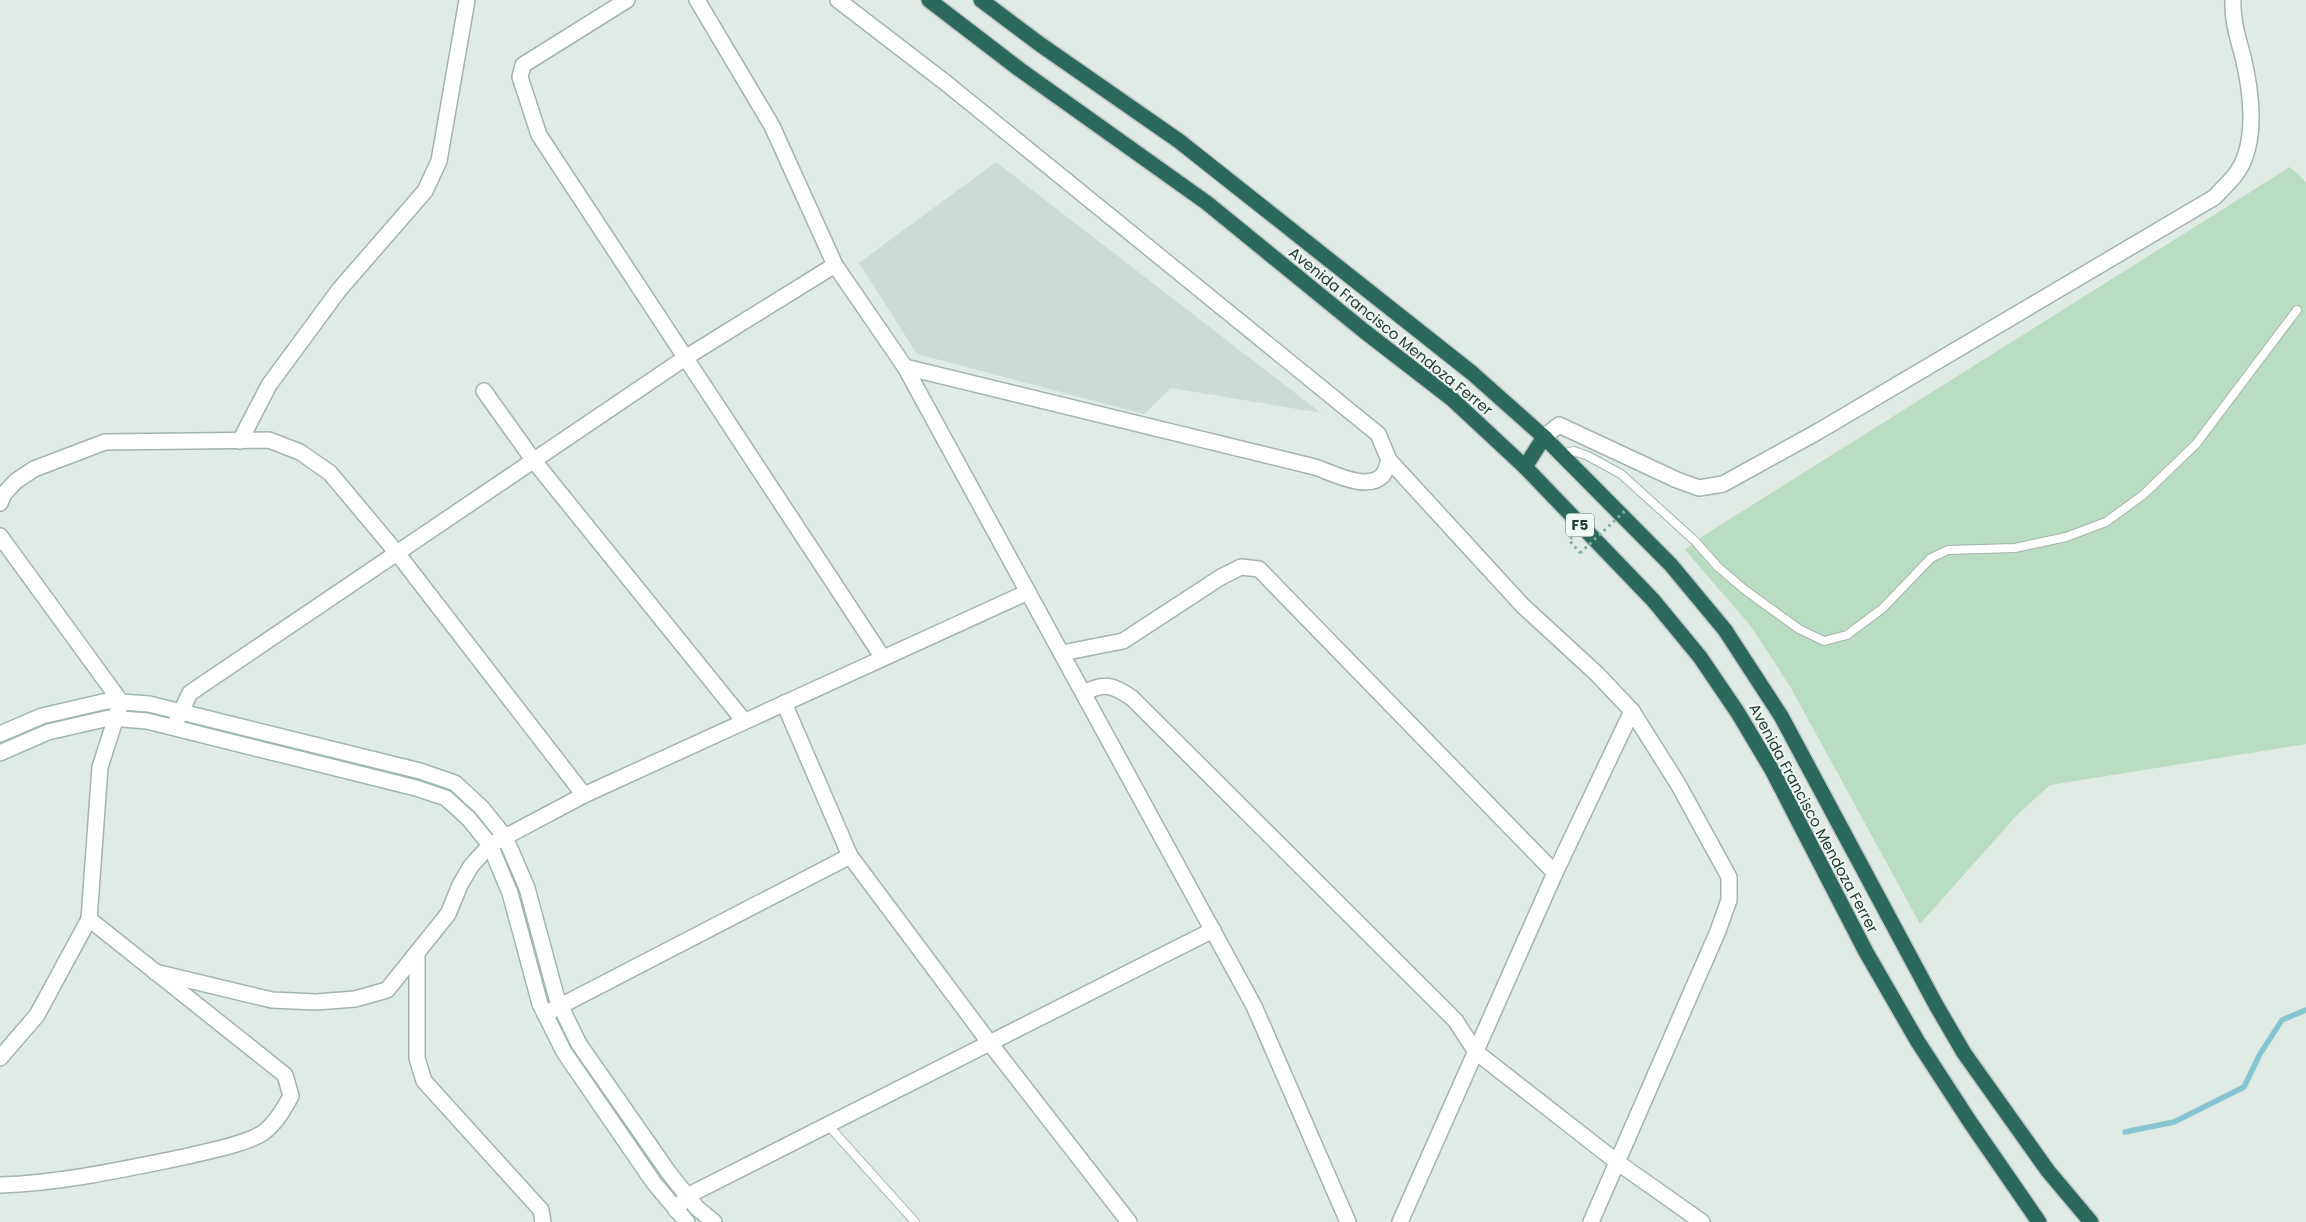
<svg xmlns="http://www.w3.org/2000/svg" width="2306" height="1222" viewBox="0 0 2306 1222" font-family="Poppins,sans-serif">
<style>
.built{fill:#cedbd5}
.green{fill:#b8ddc2}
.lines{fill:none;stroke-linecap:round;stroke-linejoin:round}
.stream{stroke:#86c6d2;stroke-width:5.5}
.lane-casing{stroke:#a3b3ad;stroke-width:10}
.street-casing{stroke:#a3b3ad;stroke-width:18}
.secondary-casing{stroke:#9eb7ae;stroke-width:18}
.highway-casing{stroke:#c1c8c6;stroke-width:18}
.path{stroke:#7fb0a0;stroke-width:3;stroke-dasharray:2.5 4;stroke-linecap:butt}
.lane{stroke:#fff;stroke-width:8}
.street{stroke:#fff;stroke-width:15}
.secondary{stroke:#fff;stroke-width:15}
.highway{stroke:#2b695c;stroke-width:15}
.path-bridge{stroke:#7fb0a0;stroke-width:3;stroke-dasharray:2.5 4;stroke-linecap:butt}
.labels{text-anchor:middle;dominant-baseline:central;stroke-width:4;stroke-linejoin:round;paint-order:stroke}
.shield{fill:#f0f8f4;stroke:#5e746e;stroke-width:1}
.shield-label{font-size:14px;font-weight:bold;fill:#203c34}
.street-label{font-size:15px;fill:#203c34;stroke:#f0f8f4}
</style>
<rect width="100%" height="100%" fill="#e0ebe6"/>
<path class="built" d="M 996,162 L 1321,413 L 1171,388 L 1144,414 L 917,354 L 859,263 Z"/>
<path class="green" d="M 2290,167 L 2306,182 L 2306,744 L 2050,785 L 2017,815 L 1920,924 L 1791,688 L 1750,625 L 1685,550 L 1695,541 Z"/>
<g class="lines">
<path class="stream" d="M 2125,1132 L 2174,1122 L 2244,1087 L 2260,1054 L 2282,1020 L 2306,1010"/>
<defs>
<g id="lane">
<path d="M 1562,454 L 1574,451 L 1588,456 L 1621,474 L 1695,541 L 1718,567 L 1745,590 L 1799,629 L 1824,641 L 1847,635 L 1883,608 L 1931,558 L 1948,550 L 2015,548 L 2066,537 L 2106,522 L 2143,495 L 2196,444 L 2297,310"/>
<path d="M 827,1124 L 915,1222"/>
</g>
<g id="street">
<path d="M 627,0 L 523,65 L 520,77 L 539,135 L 883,658"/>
<path d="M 697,0 L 772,126 L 835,265 L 905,367 L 1254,1006 L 1348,1222"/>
<path d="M 838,0 L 946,83 L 1378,434 L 1389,460 C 1387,465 1386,471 1383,475 C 1367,492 1333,473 1315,467 L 905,367"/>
<path d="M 484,391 L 534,461 L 744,721"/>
<path d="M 1544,437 L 1559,425 L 1677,480 L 1699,488 L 1723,484 L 1819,431 L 2215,197 C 2223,188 2232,180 2238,171 C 2258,140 2251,90 2243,57 C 2238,38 2232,20 2233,0"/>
<path d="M 240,441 L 269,385 L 339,290 L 425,191 L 439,161 L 467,0"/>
<path d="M 1389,460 L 1523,606 L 1597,674 L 1632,711 L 1678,784 L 1729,877 L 1729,900 L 1718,931 L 1591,1222"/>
<path d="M 0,503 L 4,494 L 16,481 L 34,469 L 105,442 L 269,440 L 300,452 L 330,473 L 397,553 L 584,795"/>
<path d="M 0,536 L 121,702 L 100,767 L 89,919 L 37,1015 L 0,1058"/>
<path d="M 1062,653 L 1123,641 L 1221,577 L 1241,567 L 1259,569 L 1555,873 L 1400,1222"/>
<path d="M 1084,693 C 1104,682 1113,685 1132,698 L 1455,1020 L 1476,1052 L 1617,1162 L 1702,1222"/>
<path d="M 784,703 L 850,856 L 989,1042 L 1129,1222"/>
<path d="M 176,722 L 190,693 L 685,358 L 835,265"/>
<path d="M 1555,873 L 1632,711"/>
<path d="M 417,954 L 417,1058 L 424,1081 L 541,1210 L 543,1222"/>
<path d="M 155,972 L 272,1000 L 316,1002 L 355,999 L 387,990 L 448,914 L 460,885 L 471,866 L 490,845 L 584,795 L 1028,592"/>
<path d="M 545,1014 L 850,856"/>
<path d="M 0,1185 C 62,1183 124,1169 184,1157 C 204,1152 248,1144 264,1132 C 276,1123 284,1109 291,1096 L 285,1075 L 89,919"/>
<path d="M 676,1210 L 687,1196 L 1213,930"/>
</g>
<g id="secondary">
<path d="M 0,734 L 42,716 L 107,701 L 149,704 L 420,771 L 455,783 L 482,808 L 505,837 L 527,888 L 557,999 L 579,1044 L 669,1173 L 697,1208 L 714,1222"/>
<path d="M 0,753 L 48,732 L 109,718 L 147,721 L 416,788 L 446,798 L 469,819 L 490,845 L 510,893 L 540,1004 L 564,1052 L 654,1183 L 687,1222"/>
</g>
<g id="highway">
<path d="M 929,0 L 1019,69 L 1207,203 L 1364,331 L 1452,399 L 1525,467 L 1653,600 L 1700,657 L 1738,713 L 1772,770 L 1866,952 L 1918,1042 L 1970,1122 L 2039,1222"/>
<path d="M 981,0 L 1041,45 L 1179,141 L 1472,373 L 1544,437 L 1671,565 L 1725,630 L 1781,716 L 1936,1005 L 1964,1053 L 2048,1171 L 2091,1222"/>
<path d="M 1525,467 L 1544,437"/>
</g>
</defs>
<use href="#lane" class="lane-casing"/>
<use href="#street" class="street-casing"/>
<use href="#secondary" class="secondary-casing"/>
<use href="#highway" class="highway-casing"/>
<path class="path" d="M 1572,537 L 1569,540 L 1580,553"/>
<use href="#lane" class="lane"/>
<use href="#street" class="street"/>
<use href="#secondary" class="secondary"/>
<use href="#highway" class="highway"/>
<path class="path-bridge" d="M 1580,553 L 1626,510"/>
</g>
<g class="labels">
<rect class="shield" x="1566" y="513.5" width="28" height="23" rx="4"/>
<g class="shield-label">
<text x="1580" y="525">F5</text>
</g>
<g class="street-label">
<text transform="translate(1391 331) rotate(39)">Avenida Francisco Mendoza Ferrer</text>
<text transform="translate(1814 818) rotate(62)">Avenida Francisco Mendoza Ferrer</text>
</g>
</g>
</svg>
